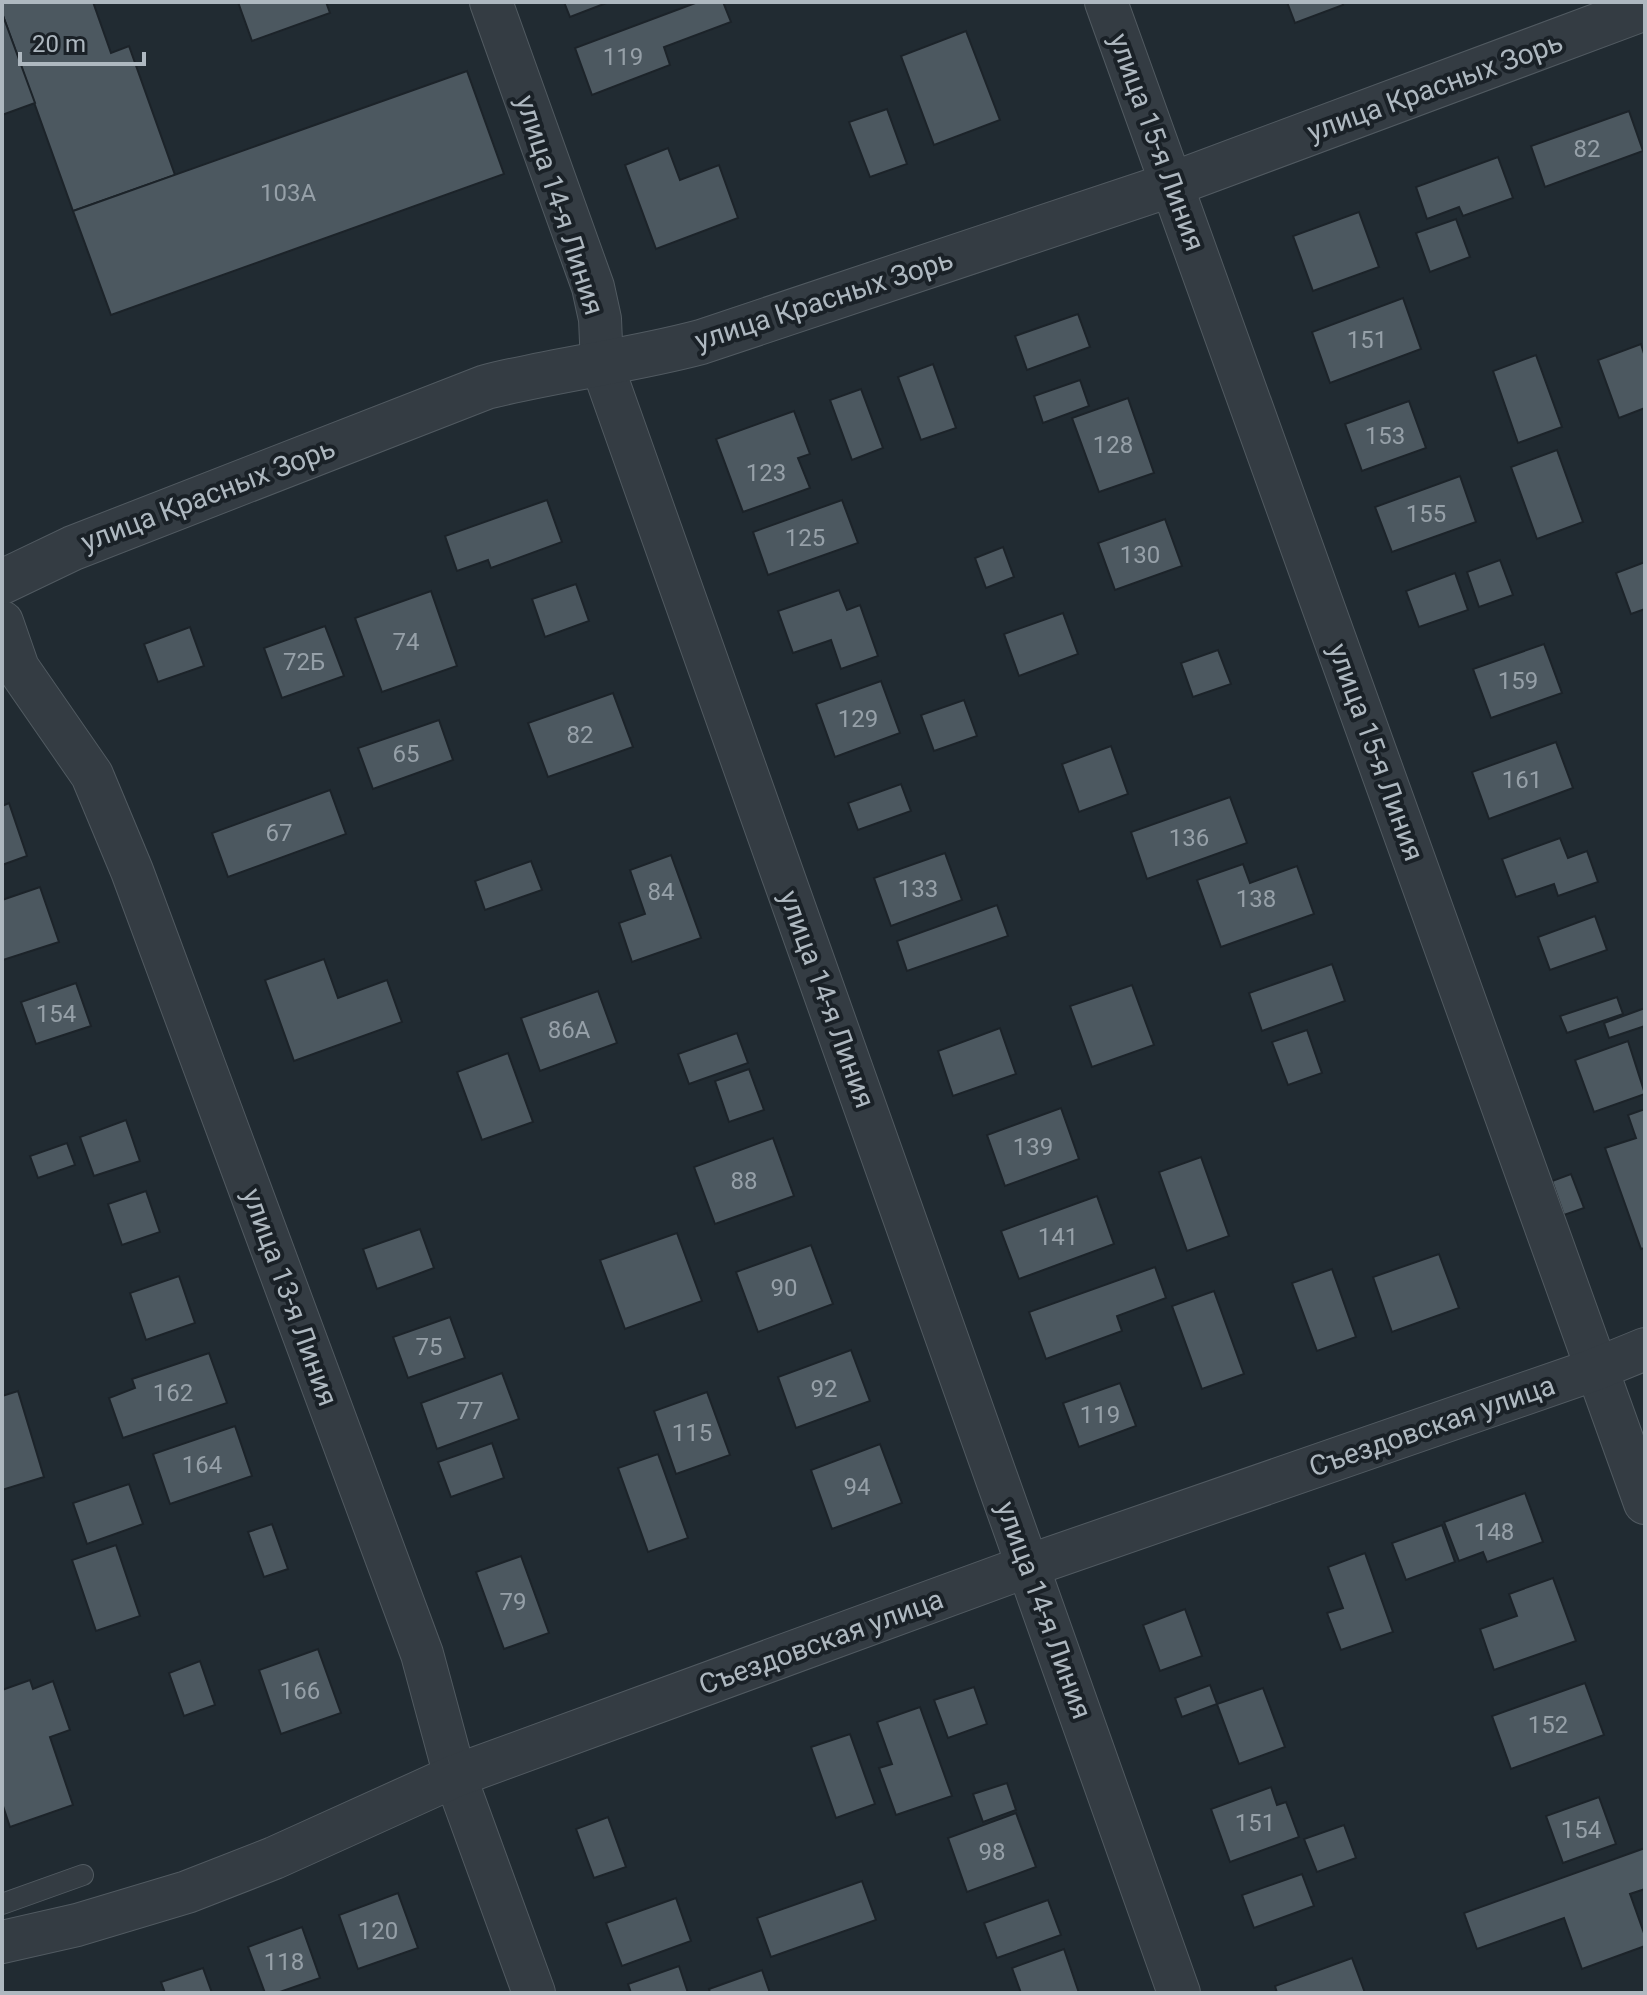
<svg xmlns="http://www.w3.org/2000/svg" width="1647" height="1995" viewBox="0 0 1647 1995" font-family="Roboto,sans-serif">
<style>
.building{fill:#4c5860;stroke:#1c2329;stroke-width:2}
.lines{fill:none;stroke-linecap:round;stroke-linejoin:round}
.service-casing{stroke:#515a61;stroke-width:22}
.minor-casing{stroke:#515a61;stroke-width:44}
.tertiary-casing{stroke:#515a61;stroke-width:46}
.service{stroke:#343c43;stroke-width:20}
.minor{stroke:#343c43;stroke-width:42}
.tertiary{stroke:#343c43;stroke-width:44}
.labels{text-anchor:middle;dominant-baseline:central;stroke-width:8;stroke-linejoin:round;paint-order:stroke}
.number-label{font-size:24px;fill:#96a0a8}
.street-label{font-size:28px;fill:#aeb8c0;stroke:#1a2127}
</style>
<rect width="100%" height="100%" fill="#212b32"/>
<g class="building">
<path d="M 2,2 L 93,2 L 111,53 L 129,46 L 175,175 L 73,211 L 2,13 Z"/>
<path d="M 238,2 L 326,2 L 330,13 L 252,41 Z"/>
<path d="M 564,2 L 609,2 L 570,17 Z"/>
<path d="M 698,2 L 723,2 L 731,22 L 664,47 L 670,65 L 592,95 L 575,48 Z"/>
<path d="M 1287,2 L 1342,2 L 1343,5 L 1295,23 Z"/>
<path d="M 2,13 L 35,103 L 2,115 Z"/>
<path d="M 966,31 L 1000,120 L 934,145 L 901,56 Z"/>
<path d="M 467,71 L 504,174 L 111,315 L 73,211 Z"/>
<path d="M 887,109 L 907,164 L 870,177 L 849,122 Z"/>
<path d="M 1629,111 L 1643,151 L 1545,187 L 1531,146 Z"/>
<path d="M 668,148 L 680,180 L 719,165 L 738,218 L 656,249 L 625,165 Z"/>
<path d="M 1498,157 L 1513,198 L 1463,216 L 1459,207 L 1427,219 L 1416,187 Z"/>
<path d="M 1359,212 L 1379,267 L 1313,291 L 1293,236 Z"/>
<path d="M 1456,219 L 1470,257 L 1430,272 L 1416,233 Z"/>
<path d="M 1403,298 L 1421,349 L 1330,383 L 1312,332 Z"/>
<path d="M 1078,314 L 1090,347 L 1027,370 L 1015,336 Z"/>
<path d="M 1641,344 L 1645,357 L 1645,408 L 1619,418 L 1598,360 Z"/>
<path d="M 1536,355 L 1562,427 L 1518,443 L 1493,371 Z"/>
<path d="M 933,364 L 956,428 L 921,440 L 898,377 Z"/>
<path d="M 1080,380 L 1089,406 L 1043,423 L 1034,396 Z"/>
<path d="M 861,389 L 883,448 L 852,460 L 830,400 Z"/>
<path d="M 1128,398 L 1154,473 L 1099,492 L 1072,418 Z"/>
<path d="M 1409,401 L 1426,448 L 1362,471 L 1345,424 Z"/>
<path d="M 794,411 L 810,454 L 798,458 L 810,488 L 743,512 L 716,439 Z"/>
<path d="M 1557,450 L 1583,522 L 1537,539 L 1511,467 Z"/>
<path d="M 1460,476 L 1476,522 L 1392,552 L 1375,507 Z"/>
<path d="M 547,500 L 562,542 L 491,568 L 488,560 L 457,571 L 445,536 Z"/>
<path d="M 842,500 L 858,543 L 768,575 L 753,532 Z"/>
<path d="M 1165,519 L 1182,566 L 1115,590 L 1098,543 Z"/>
<path d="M 1003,547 L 1014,577 L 986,588 L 975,558 Z"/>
<path d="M 1500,560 L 1513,595 L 1479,607 L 1467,572 Z"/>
<path d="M 1645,562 L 1645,609 L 1631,614 L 1616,573 Z"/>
<path d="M 1455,573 L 1468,610 L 1419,627 L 1406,591 Z"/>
<path d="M 576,584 L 589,621 L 545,637 L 532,599 Z"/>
<path d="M 839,590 L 847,610 L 860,605 L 878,656 L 841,669 L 831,640 L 793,653 L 778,611 Z"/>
<path d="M 431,591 L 457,666 L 382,692 L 355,618 Z"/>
<path d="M 1063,613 L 1078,654 L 1019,676 L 1004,634 Z"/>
<path d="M 325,626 L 344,676 L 282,698 L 264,648 Z"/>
<path d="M 190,627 L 204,666 L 158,682 L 144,644 Z"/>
<path d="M 1544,644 L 1562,693 L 1491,718 L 1473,669 Z"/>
<path d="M 1218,650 L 1231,684 L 1193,697 L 1181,663 Z"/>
<path d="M 881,681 L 900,733 L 835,757 L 816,704 Z"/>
<path d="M 613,693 L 633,747 L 548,777 L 528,723 Z"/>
<path d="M 964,700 L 977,736 L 934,751 L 921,715 Z"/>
<path d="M 439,720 L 453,760 L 373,789 L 358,748 Z"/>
<path d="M 1556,742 L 1573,788 L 1489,819 L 1472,772 Z"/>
<path d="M 1111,746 L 1128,794 L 1079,812 L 1062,764 Z"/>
<path d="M 901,784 L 911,811 L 858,830 L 848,803 Z"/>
<path d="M 330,790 L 346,834 L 228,877 L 212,833 Z"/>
<path d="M 1230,797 L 1247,843 L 1147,879 L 1131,832 Z"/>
<path d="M 9,803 L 27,856 L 2,865 L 2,806 Z"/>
<path d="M 1560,838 L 1568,858 L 1587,851 L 1598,882 L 1558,896 L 1554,884 L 1516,897 L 1502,859 Z"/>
<path d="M 945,853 L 962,900 L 891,926 L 874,878 Z"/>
<path d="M 671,855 L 701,938 L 632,962 L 619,923 L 645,914 L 630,870 Z"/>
<path d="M 531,861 L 542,890 L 485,910 L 475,881 Z"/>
<path d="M 1243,864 L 1250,883 L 1297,866 L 1314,914 L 1221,947 L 1197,880 Z"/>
<path d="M 40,887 L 59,942 L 3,960 L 2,900 Z"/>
<path d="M 997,905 L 1008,936 L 907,971 L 897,941 Z"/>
<path d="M 1595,916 L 1607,950 L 1550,970 L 1538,937 Z"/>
<path d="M 324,959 L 338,998 L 387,980 L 402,1022 L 294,1061 L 265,980 Z"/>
<path d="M 1332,964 L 1345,1001 L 1262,1031 L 1249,993 Z"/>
<path d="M 76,983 L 91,1026 L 36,1044 L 21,1002 Z"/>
<path d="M 1132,985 L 1154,1045 L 1092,1067 L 1070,1006 Z"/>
<path d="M 598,991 L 617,1043 L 540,1071 L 521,1018 Z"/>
<path d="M 1617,997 L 1623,1014 L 1567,1033 L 1560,1016 Z"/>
<path d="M 1645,1008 L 1645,1026 L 1609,1038 L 1604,1023 Z"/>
<path d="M 1000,1028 L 1016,1074 L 953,1096 L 938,1051 Z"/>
<path d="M 1307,1030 L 1322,1073 L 1288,1085 L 1272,1042 Z"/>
<path d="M 737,1033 L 748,1063 L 689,1084 L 678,1054 Z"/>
<path d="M 1628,1041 L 1645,1094 L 1594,1112 L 1575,1060 Z"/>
<path d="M 508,1053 L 533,1122 L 482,1140 L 457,1072 Z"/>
<path d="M 749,1069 L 764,1110 L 729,1122 L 715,1081 Z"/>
<path d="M 1061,1108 L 1079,1159 L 1005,1186 L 987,1135 Z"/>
<path d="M 1645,1109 L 1645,1248 L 1641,1249 L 1605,1148 L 1636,1138 L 1628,1115 Z"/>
<path d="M 126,1120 L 140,1161 L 94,1176 L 80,1137 Z"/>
<path d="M 773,1138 L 794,1196 L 715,1224 L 694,1167 Z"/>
<path d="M 67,1143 L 75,1165 L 38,1178 L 30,1156 Z"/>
<path d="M 1201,1157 L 1229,1236 L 1187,1251 L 1159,1172 Z"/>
<path d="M 1571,1174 L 1584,1208 L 1564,1215 L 1552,1181 Z"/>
<path d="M 146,1191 L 160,1232 L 122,1245 L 108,1204 Z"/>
<path d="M 1097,1196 L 1114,1244 L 1019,1279 L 1001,1231 Z"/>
<path d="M 420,1229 L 434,1268 L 377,1289 L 363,1249 Z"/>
<path d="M 677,1233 L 702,1301 L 625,1329 L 600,1260 Z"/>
<path d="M 811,1245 L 833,1304 L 758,1332 L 736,1272 Z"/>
<path d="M 1439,1254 L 1459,1308 L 1392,1332 L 1373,1277 Z"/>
<path d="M 1155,1267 L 1166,1298 L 1117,1316 L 1122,1331 L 1046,1359 L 1029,1312 Z"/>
<path d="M 1332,1269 L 1356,1337 L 1317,1351 L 1292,1283 Z"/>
<path d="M 179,1276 L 195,1323 L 146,1340 L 130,1293 Z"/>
<path d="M 1214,1291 L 1244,1374 L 1202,1389 L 1172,1306 Z"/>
<path d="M 450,1317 L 465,1358 L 408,1378 L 393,1337 Z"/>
<path d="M 851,1350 L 870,1401 L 796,1428 L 778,1377 Z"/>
<path d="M 209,1353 L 227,1403 L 123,1438 L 109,1398 L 135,1388 L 132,1379 Z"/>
<path d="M 502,1373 L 519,1419 L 437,1449 L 421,1403 Z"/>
<path d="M 1120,1383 L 1136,1426 L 1079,1447 L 1063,1403 Z"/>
<path d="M 18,1391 L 44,1477 L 2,1490 L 2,1396 Z"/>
<path d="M 707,1392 L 730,1455 L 676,1474 L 654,1411 Z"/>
<path d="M 235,1426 L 252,1476 L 170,1504 L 153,1454 Z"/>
<path d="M 492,1443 L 504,1478 L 451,1497 L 438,1462 Z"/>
<path d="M 880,1444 L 902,1503 L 832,1529 L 811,1470 Z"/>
<path d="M 658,1454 L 688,1538 L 648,1552 L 618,1468 Z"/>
<path d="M 129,1484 L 143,1524 L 87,1544 L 73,1503 Z"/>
<path d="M 1525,1493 L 1543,1542 L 1487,1562 L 1483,1552 L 1459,1561 L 1444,1522 Z"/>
<path d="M 272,1524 L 288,1569 L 264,1577 L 248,1532 Z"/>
<path d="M 1442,1525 L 1455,1562 L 1406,1580 L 1392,1543 Z"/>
<path d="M 116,1545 L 140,1616 L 96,1631 L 72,1560 Z"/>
<path d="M 1365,1553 L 1393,1632 L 1341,1650 L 1327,1613 L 1343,1608 L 1328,1567 Z"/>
<path d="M 521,1556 L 549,1633 L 504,1649 L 476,1572 Z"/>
<path d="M 1553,1578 L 1576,1641 L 1494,1670 L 1480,1629 L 1517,1616 L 1509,1594 Z"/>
<path d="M 1185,1609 L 1202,1656 L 1160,1671 L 1143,1625 Z"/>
<path d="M 318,1649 L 341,1713 L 281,1734 L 259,1670 Z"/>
<path d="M 200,1661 L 215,1705 L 184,1716 L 169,1673 Z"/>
<path d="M 30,1680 L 33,1689 L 53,1681 L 70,1730 L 50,1737 L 73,1805 L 10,1827 L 2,1803 L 2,1690 Z"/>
<path d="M 1585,1683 L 1604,1735 L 1511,1769 L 1492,1716 Z"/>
<path d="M 1210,1685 L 1217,1704 L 1182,1717 L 1175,1698 Z"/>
<path d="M 974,1687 L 987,1724 L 948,1738 L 934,1700 Z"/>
<path d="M 1263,1688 L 1285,1747 L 1239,1764 L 1217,1704 Z"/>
<path d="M 920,1707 L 952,1796 L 896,1815 L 879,1768 L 892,1764 L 877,1722 Z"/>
<path d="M 850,1734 L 875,1804 L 836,1818 L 811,1747 Z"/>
<path d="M 1007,1783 L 1016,1810 L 983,1822 L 973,1794 Z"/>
<path d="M 1271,1787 L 1277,1805 L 1286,1802 L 1299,1837 L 1230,1862 L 1211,1809 Z"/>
<path d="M 1599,1797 L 1616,1844 L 1563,1863 L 1546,1816 Z"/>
<path d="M 1016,1813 L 1036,1867 L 967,1892 L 948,1838 Z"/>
<path d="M 608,1817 L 626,1867 L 594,1878 L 576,1829 Z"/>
<path d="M 1344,1825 L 1356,1858 L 1317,1872 L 1304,1839 Z"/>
<path d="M 1645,1848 L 1645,1889 L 1630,1894 L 1645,1936 L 1645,1946 L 1582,1969 L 1564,1918 L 1477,1949 L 1464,1913 Z"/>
<path d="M 1302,1874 L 1314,1906 L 1254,1928 L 1242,1895 Z"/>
<path d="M 862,1881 L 876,1920 L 771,1957 L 757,1918 Z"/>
<path d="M 398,1893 L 418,1948 L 358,1969 L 339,1915 Z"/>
<path d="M 676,1898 L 691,1941 L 622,1966 L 606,1923 Z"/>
<path d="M 1048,1900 L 1061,1935 L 997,1958 L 984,1923 Z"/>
<path d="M 302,1927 L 320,1978 L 277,1993 L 265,1993 L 248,1947 Z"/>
<path d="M 1064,1949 L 1079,1993 L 1021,1993 L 1012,1968 Z"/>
<path d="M 1352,1958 L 1365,1993 L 1277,1993 L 1275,1986 Z"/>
<path d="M 679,1966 L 688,1993 L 631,1993 L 628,1984 Z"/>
<path d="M 203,1968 L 212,1993 L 165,1993 L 161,1982 Z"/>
<path d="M 762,1970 L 770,1993 L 710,1993 L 709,1989 Z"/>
</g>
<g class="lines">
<defs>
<path id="service" d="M 2,1904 L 83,1875"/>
<g id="minor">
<path d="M 491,2 L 593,287 L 600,319 L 602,365 L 1179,1993"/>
<path d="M 1106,2 L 1645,1503"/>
<path d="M 2,622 L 18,668 L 92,775 L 132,871 L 422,1654 L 455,1776 L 534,1993"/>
<path d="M 2,1942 L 77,1925 L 187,1892 L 274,1858 L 455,1776 L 1028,1566 L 1596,1369 L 1645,1349"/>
</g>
<path id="tertiary" d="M 2,582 L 73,548 L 486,387 C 557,369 630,361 701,342 L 1173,184 L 1645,8"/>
</defs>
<use href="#service" class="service-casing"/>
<use href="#minor" class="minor-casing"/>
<use href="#tertiary" class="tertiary-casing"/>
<use href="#service" class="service"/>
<use href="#minor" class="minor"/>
<use href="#tertiary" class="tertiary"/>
</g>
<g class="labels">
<g class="number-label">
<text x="623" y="57">119</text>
<text x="1587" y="149">82</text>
<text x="288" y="193">103А</text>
<text x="1367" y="340">151</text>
<text x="1385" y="436">153</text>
<text x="1113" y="445">128</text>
<text x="766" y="473">123</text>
<text x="1426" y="514">155</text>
<text x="805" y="538">125</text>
<text x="1140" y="555">130</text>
<text x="406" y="642">74</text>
<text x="304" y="662">72Б</text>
<text x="1518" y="681">159</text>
<text x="858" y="719">129</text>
<text x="580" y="735">82</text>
<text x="406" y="754">65</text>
<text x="1522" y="780">161</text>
<text x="279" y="833">67</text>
<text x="1189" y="838">136</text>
<text x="918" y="889">133</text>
<text x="661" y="892">84</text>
<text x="1256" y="899">138</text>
<text x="56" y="1014">154</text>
<text x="569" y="1030">86А</text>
<text x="1033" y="1147">139</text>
<text x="744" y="1181">88</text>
<text x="1058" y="1237">141</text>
<text x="784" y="1288">90</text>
<text x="429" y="1347">75</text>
<text x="824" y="1389">92</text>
<text x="173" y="1393">162</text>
<text x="470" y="1411">77</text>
<text x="1100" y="1415">119</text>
<text x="692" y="1433">115</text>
<text x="202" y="1465">164</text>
<text x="857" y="1487">94</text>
<text x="1494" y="1532">148</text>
<text x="513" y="1602">79</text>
<text x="300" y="1691">166</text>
<text x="1548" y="1725">152</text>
<text x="1255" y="1823">151</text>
<text x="1581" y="1830">154</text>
<text x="992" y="1852">98</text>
<text x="378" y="1931">120</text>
<text x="284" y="1962">118</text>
</g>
<g class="street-label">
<text transform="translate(1435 87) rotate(-20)">улица Красных Зорь</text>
<text transform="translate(1157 142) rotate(70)">улица 15-я Линия</text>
<text transform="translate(560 205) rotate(72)">улица 14-я Линия</text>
<text transform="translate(824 300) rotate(-18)">улица Красных Зорь</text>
<text transform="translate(208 495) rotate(-21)">улица Красных Зорь</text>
<text transform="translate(1376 752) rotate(70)">улица 15-я Линия</text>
<text transform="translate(827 999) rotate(70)">улица 14-я Линия</text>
<text transform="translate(290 1297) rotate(70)">улица 13-я Линия</text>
<text transform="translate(1432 1426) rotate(-19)">Съездовская улица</text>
<text transform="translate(1044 1610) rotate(70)">улица 14-я Линия</text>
<text transform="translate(821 1642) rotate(-20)">Съездовская улица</text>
</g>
</g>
<rect width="1647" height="1995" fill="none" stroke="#aeb8c0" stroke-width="8"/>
<path d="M20 52v12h124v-12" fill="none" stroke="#aeb8c0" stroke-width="4"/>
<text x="32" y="52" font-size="24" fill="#aeb8c0" stroke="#1a2127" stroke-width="6" paint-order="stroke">20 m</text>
</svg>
